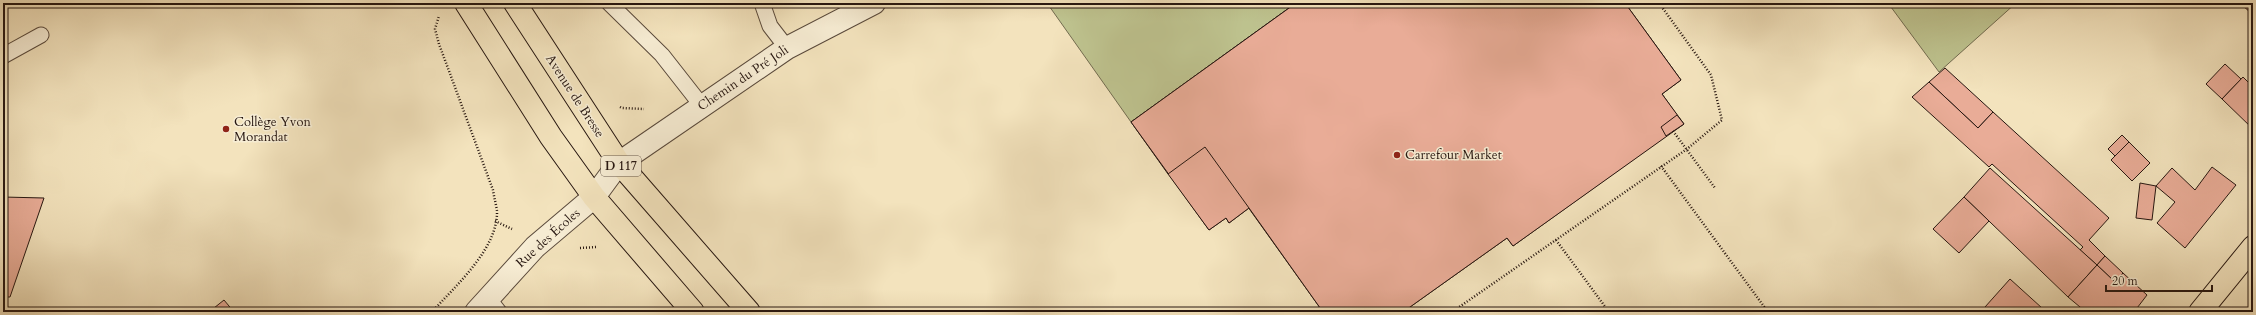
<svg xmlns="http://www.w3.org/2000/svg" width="2256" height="315" viewBox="0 0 2256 315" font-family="Cardo,serif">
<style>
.green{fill:#bec38f;stroke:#726c50}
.building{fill:#e9ac97;stroke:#261610}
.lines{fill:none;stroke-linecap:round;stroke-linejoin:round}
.service-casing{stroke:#59493b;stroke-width:17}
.minor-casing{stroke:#59493b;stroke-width:24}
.primary-casing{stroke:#261610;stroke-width:24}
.path{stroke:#261610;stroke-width:2.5;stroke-dasharray:1 2;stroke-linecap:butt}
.service{stroke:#f7edd4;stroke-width:15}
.minor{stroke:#f7edd4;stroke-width:22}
.primary{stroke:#f3e3bd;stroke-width:22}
.poi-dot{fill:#8f2418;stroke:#f7edd4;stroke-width:1.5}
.labels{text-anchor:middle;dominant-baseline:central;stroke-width:3;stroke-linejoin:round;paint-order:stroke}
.shield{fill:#f7edd4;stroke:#65564b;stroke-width:1}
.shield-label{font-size:12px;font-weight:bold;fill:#261610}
.street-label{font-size:13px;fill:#261610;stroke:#f7edd4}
.poi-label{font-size:13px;fill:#261610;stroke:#f7edd4;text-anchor:start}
</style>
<rect width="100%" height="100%" fill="#f3e3bd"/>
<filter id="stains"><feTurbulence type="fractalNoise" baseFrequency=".005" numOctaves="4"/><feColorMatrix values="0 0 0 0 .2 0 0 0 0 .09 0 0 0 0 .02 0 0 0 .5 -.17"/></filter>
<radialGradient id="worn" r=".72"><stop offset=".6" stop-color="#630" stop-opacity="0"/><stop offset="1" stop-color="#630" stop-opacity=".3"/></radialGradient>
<g class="green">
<path d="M 1047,3 L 1296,3 L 1131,122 Z"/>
<path d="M 1888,3 L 2016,3 L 1939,72 Z"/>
</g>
<g class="building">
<path d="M 1296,3 L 1625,3 L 1681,80 L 1662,94 L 1677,115 L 1661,127 L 1666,136 L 1513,246 L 1507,238 L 1403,312 L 1323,312 L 1205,147 L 1168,174 L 1131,122 Z"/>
<path d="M 1296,3 L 1625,3 L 1681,80 L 1662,94 L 1684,124 L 1513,246 L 1507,238 L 1403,312 L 1323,312 L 1249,208 L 1229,223 L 1226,218 L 1209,230 L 1131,122 Z"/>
<path d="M 2240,3 L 2253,3 L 2253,15 Z"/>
<path d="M 2225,64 L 2241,79 L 2222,99 L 2206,84 Z"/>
<path d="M 1945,68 L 1993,112 L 1978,128 L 1929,82 Z"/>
<path d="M 2243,77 L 2253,87 L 2253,129 L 2222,99 Z"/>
<path d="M 1929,82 L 1978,128 L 1993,112 L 2109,218 L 2089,240 L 2105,256 L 2097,265 L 2080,250 L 2083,247 L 1992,164 L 1989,167 L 1912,97 Z"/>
<path d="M 1677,115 L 1684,124 L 1666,136 L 1661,127 Z"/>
<path d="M 2122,135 L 2129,142 L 2115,156 L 2108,149 Z"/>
<path d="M 2129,142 L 2150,163 L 2132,181 L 2111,160 Z"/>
<path d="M 1205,147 L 1249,208 L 1229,223 L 1226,218 L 1209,230 L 1168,174 Z"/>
<path d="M 2212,167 L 2236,185 L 2185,248 L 2157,223 L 2175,202 L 2156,186 L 2172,168 L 2195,190 Z"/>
<path d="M 1990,168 L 2097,265 L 2068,297 L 1964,197 Z"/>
<path d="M 2140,183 L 2156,186 L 2152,220 L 2136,218 Z"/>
<path d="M 3,197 L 44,198 L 10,297 L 3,297 Z"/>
<path d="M 1964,197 L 1989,221 L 1959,253 L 1933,229 Z"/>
<path d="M 2105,256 L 2123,273 L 2115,282 L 2097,265 Z"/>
<path d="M 2097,265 L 2115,282 L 2123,273 L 2147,295 L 2134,312 L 2086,312 L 2068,297 Z"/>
<path d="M 2010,279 L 2042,308 L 2039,312 L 1990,312 L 1985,307 Z"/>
<path d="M 224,300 L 234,312 L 209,312 Z"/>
</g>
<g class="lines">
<defs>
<g id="service">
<path d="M 609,3 L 662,55 L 702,106"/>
<path d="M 762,3 L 770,26 L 787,48"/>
<path d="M 3,56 L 41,35"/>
<path d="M 488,298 L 499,312"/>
</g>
<path id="minor" d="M 476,312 L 535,247 L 594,197 L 619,163 L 787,48 L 874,3"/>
<g id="primary">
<path d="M 466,3 L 551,137 L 594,197 L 693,312"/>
<path d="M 515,3 L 619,163 L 749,312"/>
<path d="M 2200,312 L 2253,247"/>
</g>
</defs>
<use href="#service" class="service-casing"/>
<use href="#minor" class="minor-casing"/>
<use href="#primary" class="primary-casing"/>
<g class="path">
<path d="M 620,107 L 622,108 L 644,109"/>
<path d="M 1673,131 L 1715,188"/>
<path d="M 1661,166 L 1768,312"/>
<path d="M 495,221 L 512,229"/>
<path d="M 1556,240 L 1609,312"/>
<path d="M 580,248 L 597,247"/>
<path d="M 432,312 C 455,286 498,249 497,211 C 496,204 494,197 493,190 L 439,44 L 435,29 L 439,16"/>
<path d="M 1452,312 L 1687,149 L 1722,120 L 1711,75 L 1659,3"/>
</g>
<use href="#service" class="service"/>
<use href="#minor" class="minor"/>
<use href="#primary" class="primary"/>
</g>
<g class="poi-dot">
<circle cx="226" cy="129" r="4"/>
<circle cx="1397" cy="155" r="4"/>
</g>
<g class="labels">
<rect class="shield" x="601" y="156" width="40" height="20" rx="3"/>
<g class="shield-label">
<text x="621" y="166">D 117</text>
</g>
<g class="street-label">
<text transform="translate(743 78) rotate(-34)">Chemin du Pré Joli</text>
<text transform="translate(575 96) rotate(57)">Avenue de Bresse</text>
<text transform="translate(548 238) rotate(-42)">Rue des Écoles</text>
</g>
<g class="poi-label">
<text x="234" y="122">Collège Yvon<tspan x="234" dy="15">Morandat</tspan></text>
<text x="1405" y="155">Carrefour Market</text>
</g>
</g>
<rect width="2256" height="315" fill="none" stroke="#f3e3bd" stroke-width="16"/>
<rect x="4" y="4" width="2248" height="307" fill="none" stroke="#261610" stroke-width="2"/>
<rect x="8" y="8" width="2240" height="299" fill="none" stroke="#261610"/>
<path d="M2106 285v6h106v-6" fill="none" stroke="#261610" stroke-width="2"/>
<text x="2112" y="285" font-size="12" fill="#261610" stroke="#f7edd4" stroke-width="3" paint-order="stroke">20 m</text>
<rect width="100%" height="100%" filter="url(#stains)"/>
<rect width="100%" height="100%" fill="url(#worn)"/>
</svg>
